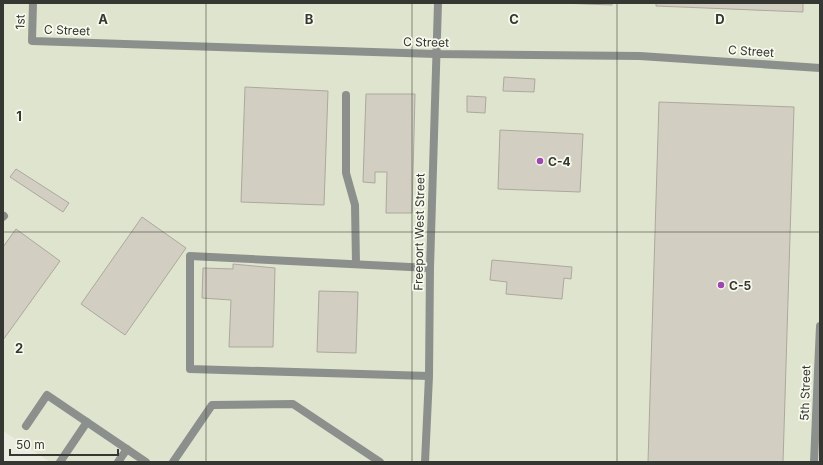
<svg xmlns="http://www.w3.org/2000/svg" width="823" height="465" viewBox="0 0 823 465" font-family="Inter,sans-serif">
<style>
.built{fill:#dfe4cf}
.building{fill:#d3cec2;stroke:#ada89c}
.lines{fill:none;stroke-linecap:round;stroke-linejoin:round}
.service{stroke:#8b908c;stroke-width:8}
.grid{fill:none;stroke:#353732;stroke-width:1;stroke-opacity:0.55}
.poi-dot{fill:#9e47b3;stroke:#f6f9ec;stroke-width:1.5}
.labels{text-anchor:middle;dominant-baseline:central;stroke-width:3.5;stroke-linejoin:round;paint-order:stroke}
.street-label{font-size:12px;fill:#353732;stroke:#f6f9ec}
.poi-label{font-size:12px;font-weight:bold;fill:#353732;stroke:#f6f9ec;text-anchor:start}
.grid-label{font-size:13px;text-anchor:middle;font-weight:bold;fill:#353732;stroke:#f6f9ec;stroke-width:3.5;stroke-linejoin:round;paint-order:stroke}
</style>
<rect width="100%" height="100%" fill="#e9ecdf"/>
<path class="built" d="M 3,3 L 820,3 L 820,462 L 50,462 L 3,431 Z"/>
<g class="building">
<path d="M 559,3 L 612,3 L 612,5 Z"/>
<path d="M 656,3 L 803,3 L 803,12 L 656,6 Z"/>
<path d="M 504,77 L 535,79 L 534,92 L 503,91 Z"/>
<path d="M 245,87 L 328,91 L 324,205 L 241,202 Z"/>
<path d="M 366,94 L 415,94 L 412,213 L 386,213 L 387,172 L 375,172 L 375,183 L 363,182 Z"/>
<path d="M 467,96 L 486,97 L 485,113 L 467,112 Z"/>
<path d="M 659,102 L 794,107 L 783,462 L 648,462 Z"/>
<path d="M 500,130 L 583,134 L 580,192 L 498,189 Z"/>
<path d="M 16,169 L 69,203 L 63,212 L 10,177 Z"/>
<path d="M 142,217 L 186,248 L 125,335 L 81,304 Z"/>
<path d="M 16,229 L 60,261 L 3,340 L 3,247 Z"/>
<path d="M 492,260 L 572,267 L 571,279 L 564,278 L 562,299 L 506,294 L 507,282 L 490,280 Z"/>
<path d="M 233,264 L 275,268 L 273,347 L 229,347 L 231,300 L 202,298 L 203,268 L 233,269 Z"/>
<path d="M 319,291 L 358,292 L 356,353 L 317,352 Z"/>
</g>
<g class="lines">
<g class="service">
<path d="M 33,3 L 32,41 L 436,54 L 640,56 L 820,68"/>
<path d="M 346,95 L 346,173 L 355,205 L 356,264"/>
<path d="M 3,217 L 4,216"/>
<path d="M 429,376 L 190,369 L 190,256 L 430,268"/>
<path d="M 26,426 L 47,395 L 146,462"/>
<path d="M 60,462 L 87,422"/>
<path d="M 118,462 L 127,449"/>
<path d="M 173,462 L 212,405 L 293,404 L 380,462"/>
<path d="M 425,462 L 429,376 L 430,268 L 438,3"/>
<path d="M 814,462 L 820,326"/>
</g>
</g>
<path class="grid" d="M 206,3 L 206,462M 412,3 L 412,462M 617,3 L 617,462M 3,232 L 820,232"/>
<g class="poi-dot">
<circle cx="540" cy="161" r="4"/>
<circle cx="721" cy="285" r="4"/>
</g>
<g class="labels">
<g class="street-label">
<text transform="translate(20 22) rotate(-88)">1st</text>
<text transform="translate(67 30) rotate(2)">C Street</text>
<text transform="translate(426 42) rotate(1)">C Street</text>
<text transform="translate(751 51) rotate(4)">C Street</text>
<text transform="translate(419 232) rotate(-89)">Freeport West Street</text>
<text transform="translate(805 393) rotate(-88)">5th Street</text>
</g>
<g class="poi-label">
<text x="548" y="161">C-4</text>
<text x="729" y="285">C-5</text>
</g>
</g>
<g class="grid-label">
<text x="103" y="24">A</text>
<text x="309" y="24">B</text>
<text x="514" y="24">C</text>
<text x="720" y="24">D</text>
<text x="19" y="121">1</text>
<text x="19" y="353">2</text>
</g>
<rect width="823" height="465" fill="none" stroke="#353732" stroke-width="8"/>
<path d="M10 449v6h108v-6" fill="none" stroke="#353732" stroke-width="2"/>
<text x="16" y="449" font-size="12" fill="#353732" stroke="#f6f9ec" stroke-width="3" paint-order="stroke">50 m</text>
</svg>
